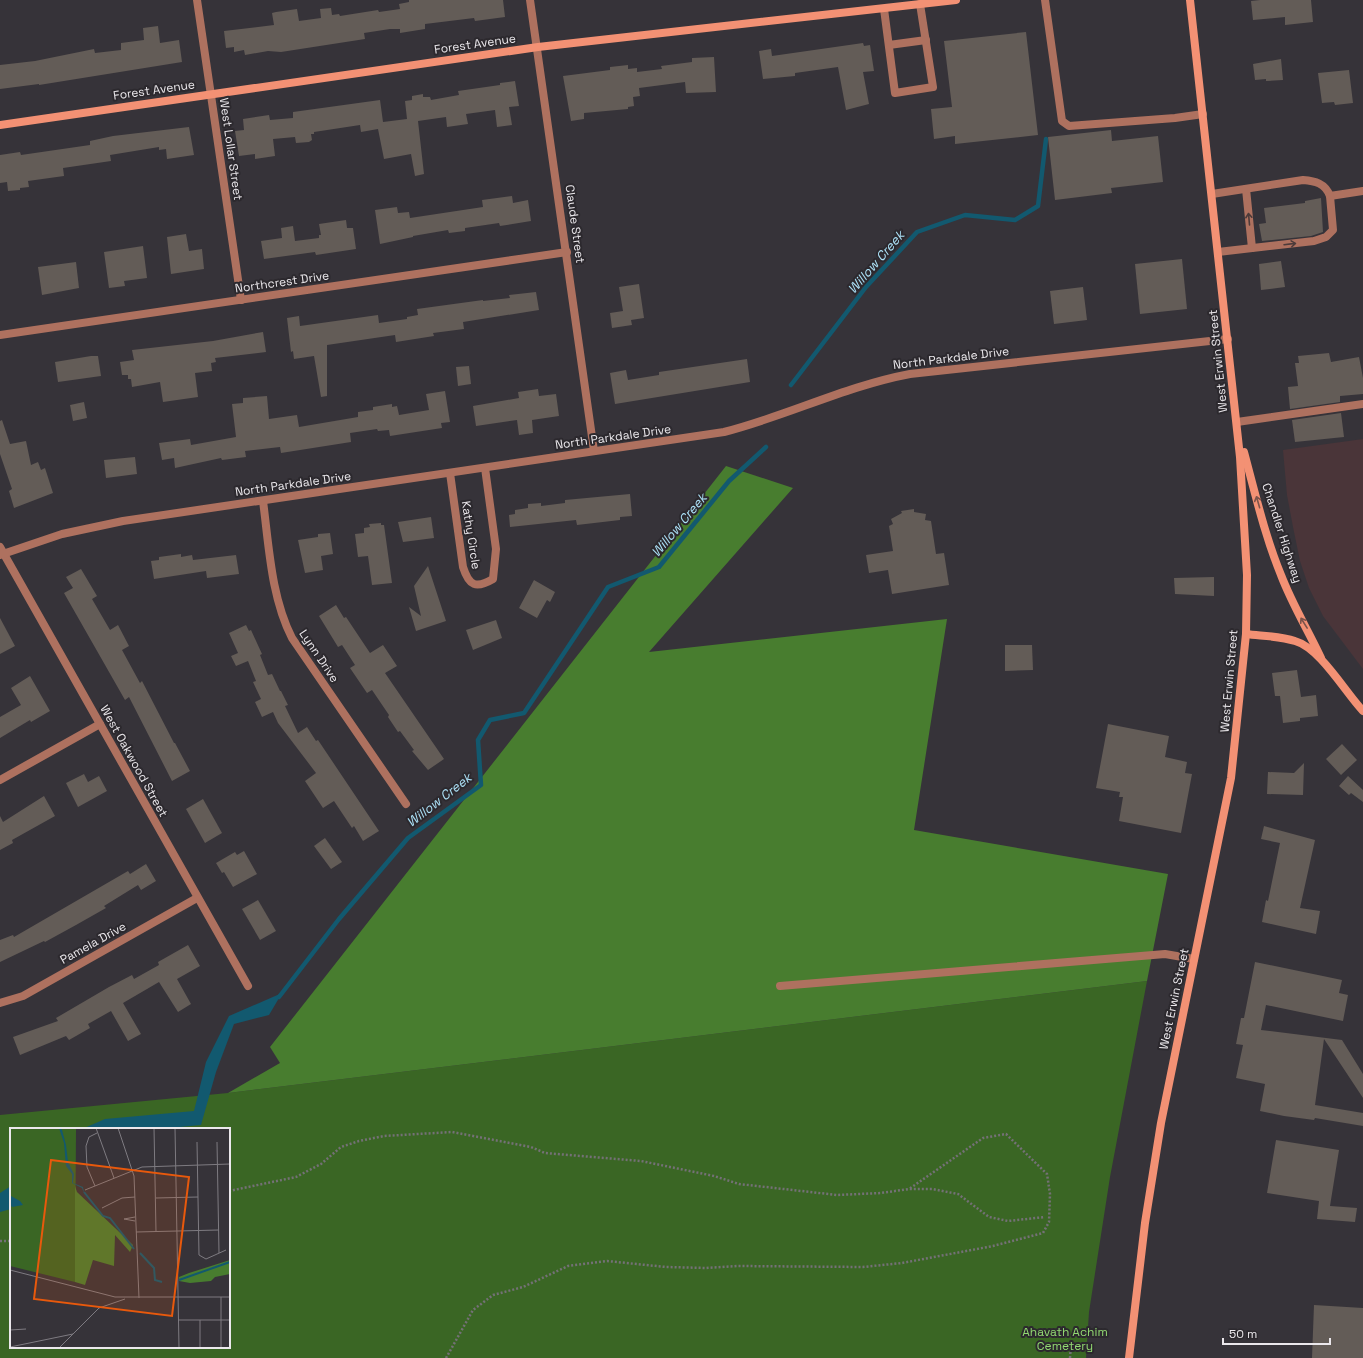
<svg xmlns="http://www.w3.org/2000/svg" width="1363" height="1358" viewBox="0 0 1363 1358" font-family="'Space Grotesk',sans-serif">
<style>
.commercial{fill:#4a3539}
.green{fill:#3a6624;fill-rule:evenodd}
.forest{fill:#487d2f}
.water{fill:#12596f}
.lines{fill:none;stroke-linecap:round;stroke-linejoin:round}
.stream{stroke:#12596f;stroke-width:4.5}
.building{fill:#635c57}
.path{stroke:#747176;stroke-width:2.5;stroke-dasharray:2 2;stroke-linecap:butt}
.lane{stroke:#ae715f;stroke-width:8}
.street{stroke:#ae715f;stroke-width:8}
.secondary{stroke:#f39174;stroke-width:8}
.oneway{stroke:#4c3b3a}
.oneway2{stroke:#7c534a}
.labels{text-anchor:middle;dominant-baseline:central;stroke-width:4;stroke-linejoin:round;paint-order:stroke}
.street-label{font-size:12px;fill:#ebe8ec;stroke:#2c292e}
.park-label{font-size:12px;fill:#92da72;stroke:#2c292e}
.water-label{font-size:13px;font-style:italic;fill:#ace1f7;stroke:#2c292e}
.inset-river{fill:none;stroke:#12596f;stroke-width:2}
.inset-road{fill:none;stroke:#7e7b81;stroke-width:1}
.view{fill:#e8590c;fill-opacity:0.15;stroke:#e8590c;stroke-width:2}
.inset-edge{fill:none;stroke:#ebe8ec;stroke-width:2}
</style>
<rect width="100%" height="100%" fill="#363339"/>
<path class="commercial" d="M 1363,439 L 1363,669 L 1323,616 L 1309,588 L 1300,561 L 1293,527 L 1287,495 L 1283,450 Z"/>
<path class="green" d="M 1147,981 L 1110,1177 L 1089,1312 L 1086,1358 L 0,1358 L 0,1115 L 228,1093 ZM 11,1129 L 229,1129 L 229,1347 L 11,1347 Z"/>
<path class="forest" d="M 726,466 L 793,488 L 649,652 L 947,619 L 914,830 L 1168,874 L 1147,981 L 228,1093 L 280,1063 L 270,1047 Z"/>
<g class="water">
<path d="M 282,993 L 269,1015 L 234,1024 L 216,1072 L 201,1125 L 158,1129 L 82,1129 L 105,1119 L 194,1111 L 206,1062 L 229,1016 Z"/>
<path d="M 11,1186 L 11,1209 L 0,1212 L 0,1193 Z"/>
</g>
<g class="lines">
<g class="stream">
<path d="M 791,385 L 866,287 L 917,232 L 965,215 L 1015,220 L 1038,206 L 1046,139"/>
<path d="M 279,997 L 339,919 L 408,838 L 481,785 L 478,740 L 490,720 L 524,713 L 608,587 L 659,567 L 729,481 L 766,447"/>
</g>
</g>
<g class="building">
<path d="M 409,0 L 503,0 L 505,17 L 475,21 L 474,18 L 425,24 L 425,29 L 400,33 L 400,29 L 390,29 L 364,33 L 365,39 L 281,52 L 268,51 L 245,55 L 244,50 L 234,52 L 234,47 L 226,48 L 224,31 L 274,25 L 272,13 L 276,12 L 297,9 L 299,21 L 321,18 L 320,9 L 331,8 L 332,15 L 339,14 L 340,16 L 378,10 L 379,12 L 400,9 L 399,4 L 409,2 Z"/>
<path d="M 1260,0 L 1311,0 L 1313,22 L 1285,25 L 1285,17 L 1253,20 L 1251,1 Z"/>
<path d="M 158,26 L 160,43 L 179,40 L 182,62 L 39,85 L 39,84 L 0,89 L 0,65 L 35,61 L 94,49 L 95,53 L 121,50 L 121,43 L 144,40 L 143,28 Z"/>
<path d="M 1026,32 L 1038,135 L 955,144 L 955,136 L 934,139 L 931,109 L 952,107 L 944,41 Z"/>
<path d="M 863,43 L 864,46 L 870,45 L 874,71 L 863,72 L 869,104 L 846,110 L 838,67 L 795,73 L 795,76 L 763,79 L 759,51 L 771,49 L 772,56 Z"/>
<path d="M 714,57 L 716,92 L 686,93 L 685,82 L 639,88 L 640,96 L 633,97 L 634,106 L 628,107 L 628,109 L 584,113 L 584,119 L 571,121 L 563,76 L 610,70 L 610,67 L 628,65 L 628,69 L 637,68 L 637,72 L 662,69 L 661,66 L 692,62 L 692,58 Z"/>
<path d="M 1281,59 L 1283,80 L 1266,81 L 1266,79 L 1255,80 L 1253,64 Z"/>
<path d="M 1349,70 L 1353,103 L 1335,105 L 1334,102 L 1322,103 L 1318,73 Z"/>
<path d="M 515,81 L 519,106 L 509,107 L 512,125 L 497,127 L 495,110 L 466,114 L 468,124 L 447,127 L 446,117 L 418,121 L 424,174 L 415,176 L 411,154 L 384,159 L 378,129 L 361,132 L 360,125 L 314,132 L 314,134 L 311,134 L 312,140 L 309,142 L 296,143 L 295,137 L 273,139 L 275,156 L 255,159 L 255,154 L 239,156 L 235,131 L 244,130 L 243,119 L 269,115 L 270,120 L 293,118 L 293,112 L 380,100 L 383,122 L 407,119 L 405,101 L 412,100 L 412,96 L 423,94 L 423,97 L 430,97 L 431,100 L 459,95 L 458,91 L 500,85 L 500,83 Z"/>
<path d="M 189,127 L 194,155 L 167,159 L 166,149 L 159,150 L 159,147 L 110,155 L 111,161 L 63,168 L 64,176 L 28,181 L 29,187 L 20,188 L 20,190 L 8,191 L 7,182 L 0,183 L 0,155 L 20,152 L 21,155 L 90,145 L 90,141 L 113,136 Z"/>
<path d="M 1111,130 L 1112,141 L 1158,136 L 1163,182 L 1111,188 L 1112,193 L 1055,200 L 1048,137 Z"/>
<path d="M 512,196 L 513,203 L 528,200 L 531,221 L 500,226 L 499,223 L 465,228 L 465,231 L 449,233 L 448,230 L 413,236 L 413,237 L 380,244 L 375,210 L 397,207 L 398,213 L 409,212 L 410,218 L 483,207 L 482,200 Z"/>
<path d="M 1321,198 L 1323,232 L 1311,236 L 1262,241 L 1259,224 L 1266,223 L 1264,208 L 1305,203 L 1305,201 Z"/>
<path d="M 346,220 L 347,228 L 353,228 L 356,249 L 316,255 L 315,252 L 264,259 L 261,241 L 282,238 L 281,228 L 293,226 L 295,241 L 319,238 L 319,235 L 321,235 L 319,224 Z"/>
<path d="M 186,234 L 189,251 L 202,249 L 204,269 L 171,274 L 167,237 Z"/>
<path d="M 143,246 L 147,278 L 124,281 L 125,286 L 109,288 L 104,252 Z"/>
<path d="M 1182,259 L 1187,309 L 1140,314 L 1135,264 Z"/>
<path d="M 1281,261 L 1285,287 L 1261,290 L 1259,264 Z"/>
<path d="M 76,262 L 79,288 L 42,295 L 38,267 Z"/>
<path d="M 639,284 L 644,318 L 631,320 L 632,325 L 612,328 L 610,313 L 623,311 L 619,287 Z"/>
<path d="M 1083,287 L 1087,320 L 1054,324 L 1050,291 Z"/>
<path d="M 536,292 L 539,310 L 463,322 L 464,329 L 433,333 L 434,336 L 396,342 L 395,335 L 327,345 L 327,396 L 321,397 L 314,356 L 294,359 L 293,351 L 291,352 L 287,318 L 299,316 L 300,326 L 378,315 L 379,323 L 407,319 L 407,317 L 418,315 L 417,309 L 483,300 L 483,301 L 510,298 L 509,295 Z"/>
<path d="M 263,332 L 266,352 L 215,358 L 216,362 L 211,363 L 212,371 L 195,373 L 198,397 L 163,402 L 160,382 L 132,387 L 131,379 L 128,379 L 128,375 L 122,375 L 120,362 L 134,360 L 132,350 L 213,341 Z"/>
<path d="M 1329,353 L 1331,362 L 1359,357 L 1363,378 L 1363,394 L 1340,396 L 1340,402 L 1290,409 L 1288,387 L 1298,386 L 1295,363 L 1299,363 L 1298,356 Z"/>
<path d="M 91,356 L 98,356 L 101,376 L 58,382 L 55,362 Z"/>
<path d="M 747,359 L 750,382 L 615,404 L 610,373 L 626,370 L 628,380 L 659,375 L 659,372 Z"/>
<path d="M 469,366 L 471,384 L 458,386 L 456,367 Z"/>
<path d="M 538,389 L 539,396 L 556,394 L 559,416 L 532,420 L 533,433 L 519,435 L 517,420 L 476,426 L 473,406 L 519,398 L 518,392 Z"/>
<path d="M 445,391 L 450,422 L 441,423 L 442,428 L 390,436 L 389,430 L 378,431 L 377,429 L 350,433 L 351,442 L 281,453 L 280,447 L 245,451 L 246,457 L 222,460 L 221,458 L 175,468 L 174,458 L 162,460 L 159,443 L 190,439 L 191,445 L 236,437 L 232,404 L 243,403 L 243,398 L 267,396 L 269,419 L 297,415 L 299,427 L 358,417 L 358,412 L 373,410 L 373,407 L 392,404 L 392,407 L 397,406 L 399,415 L 429,410 L 426,394 Z"/>
<path d="M 84,402 L 87,418 L 73,421 L 70,405 Z"/>
<path d="M 1341,413 L 1344,437 L 1295,442 L 1292,420 Z"/>
<path d="M 2,420 L 10,444 L 26,441 L 31,465 L 38,462 L 41,470 L 45,468 L 53,493 L 14,508 L 9,491 L 12,489 L 0,454 L 0,421 Z"/>
<path d="M 135,457 L 137,474 L 106,478 L 104,460 Z"/>
<path d="M 630,494 L 632,516 L 620,517 L 620,520 L 577,525 L 576,520 L 510,527 L 509,515 L 515,514 L 515,510 L 528,508 L 528,504 L 541,503 L 541,506 L 565,503 L 565,500 Z"/>
<path d="M 914,509 L 914,512 L 926,514 L 925,520 L 931,521 L 936,554 L 944,553 L 949,585 L 892,594 L 888,570 L 869,573 L 866,555 L 893,551 L 889,526 L 893,524 L 891,519 L 902,513 L 901,511 Z"/>
<path d="M 431,517 L 434,538 L 403,542 L 398,522 Z"/>
<path d="M 381,523 L 381,525 L 384,525 L 392,583 L 372,585 L 368,556 L 358,557 L 355,534 L 364,533 L 364,528 L 370,527 L 369,524 Z"/>
<path d="M 330,533 L 333,554 L 321,556 L 323,570 L 305,573 L 298,540 L 318,537 L 318,534 Z"/>
<path d="M 181,554 L 181,557 L 192,555 L 193,560 L 236,555 L 239,574 L 207,578 L 206,571 L 154,579 L 151,561 L 159,560 L 159,557 Z"/>
<path d="M 428,566 L 446,621 L 416,631 L 409,607 L 421,616 L 414,586 Z"/>
<path d="M 81,569 L 97,596 L 92,599 L 110,630 L 118,625 L 129,646 L 122,650 L 140,683 L 142,681 L 174,743 L 175,743 L 190,771 L 172,781 L 129,697 L 125,700 L 64,593 L 73,588 L 66,577 Z"/>
<path d="M 1214,577 L 1214,596 L 1175,594 L 1174,578 Z"/>
<path d="M 534,580 L 555,592 L 550,602 L 547,600 L 537,618 L 519,608 Z"/>
<path d="M 336,605 L 344,618 L 346,617 L 370,653 L 383,645 L 397,666 L 385,673 L 444,759 L 428,770 L 412,751 L 414,750 L 400,731 L 398,732 L 388,717 L 389,715 L 372,690 L 367,693 L 350,668 L 355,665 L 342,645 L 338,647 L 319,616 Z"/>
<path d="M 0,618 L 15,646 L 0,654 Z"/>
<path d="M 496,620 L 502,638 L 473,650 L 466,630 Z"/>
<path d="M 246,625 L 249,631 L 251,630 L 262,654 L 260,655 L 268,675 L 272,674 L 280,691 L 281,691 L 288,705 L 285,706 L 298,733 L 307,727 L 316,741 L 318,740 L 379,831 L 363,841 L 354,826 L 352,828 L 334,801 L 323,808 L 305,781 L 316,773 L 278,723 L 273,712 L 262,717 L 255,702 L 261,699 L 253,682 L 256,681 L 248,661 L 236,666 L 231,656 L 238,653 L 229,633 Z"/>
<path d="M 1005,645 L 1032,645 L 1033,670 L 1005,671 Z"/>
<path d="M 1297,670 L 1301,697 L 1316,695 L 1318,716 L 1300,718 L 1300,721 L 1283,723 L 1280,696 L 1275,696 L 1272,673 Z"/>
<path d="M 30,676 L 50,711 L 31,722 L 30,720 L 0,738 L 0,717 L 21,705 L 11,688 Z"/>
<path d="M 1108,724 L 1169,736 L 1165,757 L 1187,762 L 1185,773 L 1192,774 L 1181,833 L 1119,821 L 1123,797 L 1119,797 L 1120,792 L 1096,788 Z"/>
<path d="M 1342,744 L 1357,760 L 1341,775 L 1326,759 Z"/>
<path d="M 1304,763 L 1303,795 L 1267,794 L 1268,772 L 1294,773 Z"/>
<path d="M 84,774 L 88,782 L 99,776 L 107,791 L 78,807 L 66,783 Z"/>
<path d="M 1348,776 L 1363,790 L 1363,802 L 1351,793 L 1349,795 L 1339,786 Z"/>
<path d="M 44,796 L 55,816 L 12,840 L 13,843 L 0,850 L 0,816 L 3,822 Z"/>
<path d="M 203,799 L 222,833 L 205,843 L 186,809 Z"/>
<path d="M 1264,826 L 1315,840 L 1300,908 L 1320,911 L 1316,934 L 1262,922 L 1266,900 L 1268,901 L 1280,843 L 1261,839 Z"/>
<path d="M 325,838 L 342,862 L 331,869 L 314,846 Z"/>
<path d="M 244,851 L 257,874 L 233,887 L 224,872 L 222,873 L 216,863 L 235,852 L 237,855 Z"/>
<path d="M 146,864 L 156,881 L 141,890 L 138,885 L 104,906 L 106,908 L 76,925 L 45,942 L 44,941 L 0,962 L 0,940 L 13,935 L 14,937 L 128,871 L 130,874 Z"/>
<path d="M 258,900 L 276,931 L 260,940 L 242,909 Z"/>
<path d="M 188,945 L 200,966 L 177,979 L 191,1004 L 178,1012 L 159,982 L 123,1003 L 141,1034 L 128,1041 L 111,1011 L 88,1024 L 90,1028 L 69,1040 L 66,1036 L 20,1055 L 13,1037 L 58,1021 L 56,1018 L 109,987 L 132,975 L 134,979 L 159,965 L 158,962 Z"/>
<path d="M 1255,962 L 1342,980 L 1339,993 L 1348,995 L 1343,1021 L 1266,1005 L 1261,1030 L 1342,1040 L 1363,1074 L 1363,1098 L 1324,1039 L 1315,1105 L 1363,1113 L 1363,1126 L 1315,1118 L 1314,1120 L 1284,1116 L 1260,1111 L 1265,1084 L 1236,1078 L 1243,1045 L 1236,1044 L 1241,1018 L 1244,1018 Z"/>
<path d="M 1276,1140 L 1339,1150 L 1330,1206 L 1357,1208 L 1355,1222 L 1317,1219 L 1319,1201 L 1267,1193 Z"/>
<path d="M 1314,1305 L 1363,1308 L 1363,1358 L 1312,1358 Z"/>
</g>
<g class="lines">
<g class="path">
<path d="M 229,1191 L 296,1177 L 321,1164 L 341,1147 L 359,1141 L 384,1136 L 452,1132 L 531,1147 L 545,1153 L 641,1161 L 714,1176 L 739,1184 L 837,1195 L 881,1193 L 909,1189"/>
<path d="M 0,1241 L 11,1241"/>
<path d="M 446,1358 L 473,1310 L 493,1295 L 523,1287 L 568,1266 L 607,1261 L 666,1267 L 706,1268 L 737,1266 L 863,1267 L 902,1263 L 993,1246 L 1043,1233 L 1049,1222 L 1050,1194 L 1047,1174 L 1006,1134 L 983,1138 L 909,1189 L 932,1189 L 958,1194 L 989,1217 L 1008,1221 L 1045,1217"/>
<path d="M 1070,1358 L 1071,1344"/>
</g>
<g class="lane">
<path d="M 1045,0 L 1062,121 L 1069,126 L 1175,118 L 1203,114"/>
<path d="M 884,9 L 895,93 L 933,87 L 920,4"/>
<path d="M 889,45 L 926,40"/>
<path d="M 1246,189 L 1252,248"/>
<path d="M 1212,194 L 1303,180 C 1315,181 1325,183 1330,196 L 1363,191"/>
<path d="M 1218,252 L 1314,241 L 1326,237 L 1333,230 L 1330,196"/>
<path d="M 1237,422 L 1363,404"/>
<path d="M 780,986 L 1165,954 L 1194,959"/>
</g>
<g class="street">
<path d="M 197,0 L 241,300"/>
<path d="M 530,0 L 594,451"/>
<path d="M 0,335 L 567,252"/>
<path d="M 450,473 L 463,567 C 469,586 476,589 493,579 L 496,549 L 485,468"/>
<path d="M 263,501 C 269,546 271,597 292,638 L 406,804"/>
<path d="M 0,547 L 248,986"/>
<path d="M 0,555 L 62,534 L 123,521 L 724,432 C 787,416 846,386 910,374 L 1228,339"/>
<path d="M 0,780 L 100,724"/>
<path d="M 0,1003 L 23,996 L 197,898"/>
</g>
<g class="secondary">
<path d="M 0,125 L 538,47 L 956,0"/>
<path d="M 1244,452 C 1255,493 1265,536 1281,575 C 1292,604 1308,630 1321,658"/>
<path d="M 1246,634 C 1262,636 1280,636 1295,641 C 1320,648 1345,692 1363,711"/>
<path d="M 1129,1358 L 1145,1223 L 1161,1123 L 1231,778 L 1246,634 L 1247,575 L 1240,457 L 1190,0"/>
</g>
</g>
<defs><path id="oneway-shaft" d="M-6 0H5M1.5-3L5.5 0L1.5 3" fill="none" stroke-width="1.6" stroke-linecap="round" stroke-linejoin="round"/></defs>
<g class="oneway">
<use href="#oneway-shaft" transform="translate(1249 219) rotate(-95)"/>
<use href="#oneway-shaft" transform="translate(1290 244) rotate(-7)"/>
</g>
<g class="oneway2">
<use href="#oneway-shaft" transform="translate(1258 502) rotate(-106)"/>
<use href="#oneway-shaft" transform="translate(1304 623) rotate(-122)"/>
</g>
<g class="labels">
<g class="street-label">
<text transform="translate(475 44) rotate(-8)">Forest Avenue</text>
<text transform="translate(154 90) rotate(-8)">Forest Avenue</text>
<text transform="translate(231 149) rotate(82)">West Lollar Street</text>
<text transform="translate(575 224) rotate(82)">Claude Street</text>
<text transform="translate(282 282) rotate(-8)">Northcrest Drive</text>
<text transform="translate(951 358) rotate(-7)">North Parkdale Drive</text>
<text transform="translate(1218 361) rotate(-96)">West Erwin Street</text>
<text transform="translate(613 437) rotate(-8)">North Parkdale Drive</text>
<text transform="translate(293 484) rotate(-8)">North Parkdale Drive</text>
<text transform="translate(1282 533) rotate(72)">Chandler Highway</text>
<text transform="translate(471 535) rotate(81)">Kathy Circle</text>
<text transform="translate(319 656) rotate(56)">Lynn Drive</text>
<text transform="translate(1229 681) rotate(-85)">West Erwin Street</text>
<text transform="translate(134 761) rotate(61)">West Oakwood Street</text>
<text transform="translate(93 943) rotate(-29)">Pamela Drive</text>
<text transform="translate(1174 999) rotate(-78)">West Erwin Street</text>
</g>
<g class="park-label">
<text x="1065" y="1332">Ahavath Achim<tspan x="1065" dy="14">Cemetery</tspan></text>
</g>
<g class="water-label">
<text transform="translate(876 262) rotate(-49)">Willow Creek</text>
<text transform="translate(679 525) rotate(-50)">Willow Creek</text>
<text transform="translate(439 800) rotate(-38)">Willow Creek</text>
</g>
</g>
<g transform="translate(10 1128)">
<rect width="220" height="220" fill="#363339"/>
<path d="M 0,0 L 66,0 L 65,154 L 0,138 Z" fill="#3a6624"/>
<path d="M 65,58 L 67,64 L 123,117 L 120,124 L 105,107 L 104,138 L 83,132 L 75,157 L 65,154 ZM 220,132 L 220,146 L 205,149 L 201,153 L 180,155 L 169,153 L 169,149 L 179,145 Z" fill="#487d2f"/>
<path d="M 49,0 L 50,0 L 52,2 L 56,17 L 58,34 L 64,46 L 63,55 L 73,59 L 74,65 L 72,60 L 62,55 L 62,46 L 56,38 L 54,15 ZM 1,68 L 10,73 L 13,77 L 2,79 L 0,76 Z" fill="#12596f"/>
<path class="inset-river" d="M 74,64 L 93,88 L 100,90 L 124,121M 130,125 L 144,140 L 145,152 L 152,154M 169,152 L 220,134"/>
<path class="inset-road" d="M 86,0 L 104,50M 108,0 L 124,48 L 129,170M 144,0 L 146,104M 165,0 L 169,220M 187,14 L 189,127 L 196,131 L 216,122M 207,14 L 209,125M 85,58 L 77,39 L 76,18 L 79,9 L 87,5M 75,62 L 132,39 L 220,36M 146,70 L 188,69M 92,80 L 112,70 L 125,69M 125,89 L 114,91 L 125,93M 126,104 L 209,102M 0,142 L 105,169 L 220,169M 169,192 L 220,192M 0,202 L 16,201M 0,219 L 63,206M 49,220 L 89,180 L 115,171M 190,220 L 190,192M 211,220 L 211,169"/>
<path class="view" d="M 41,32 L 179,49 L 162,188 L 24,171 Z"/>
<rect width="220" height="220" class="inset-edge"/>
</g>
<path d="M1223 1338v6h107v-6" fill="none" stroke="#ebe8ec" stroke-width="2"/>
<text x="1229" y="1338" font-size="12" fill="#ebe8ec" stroke="#2c292e" stroke-width="3" paint-order="stroke">50 m</text>
</svg>
